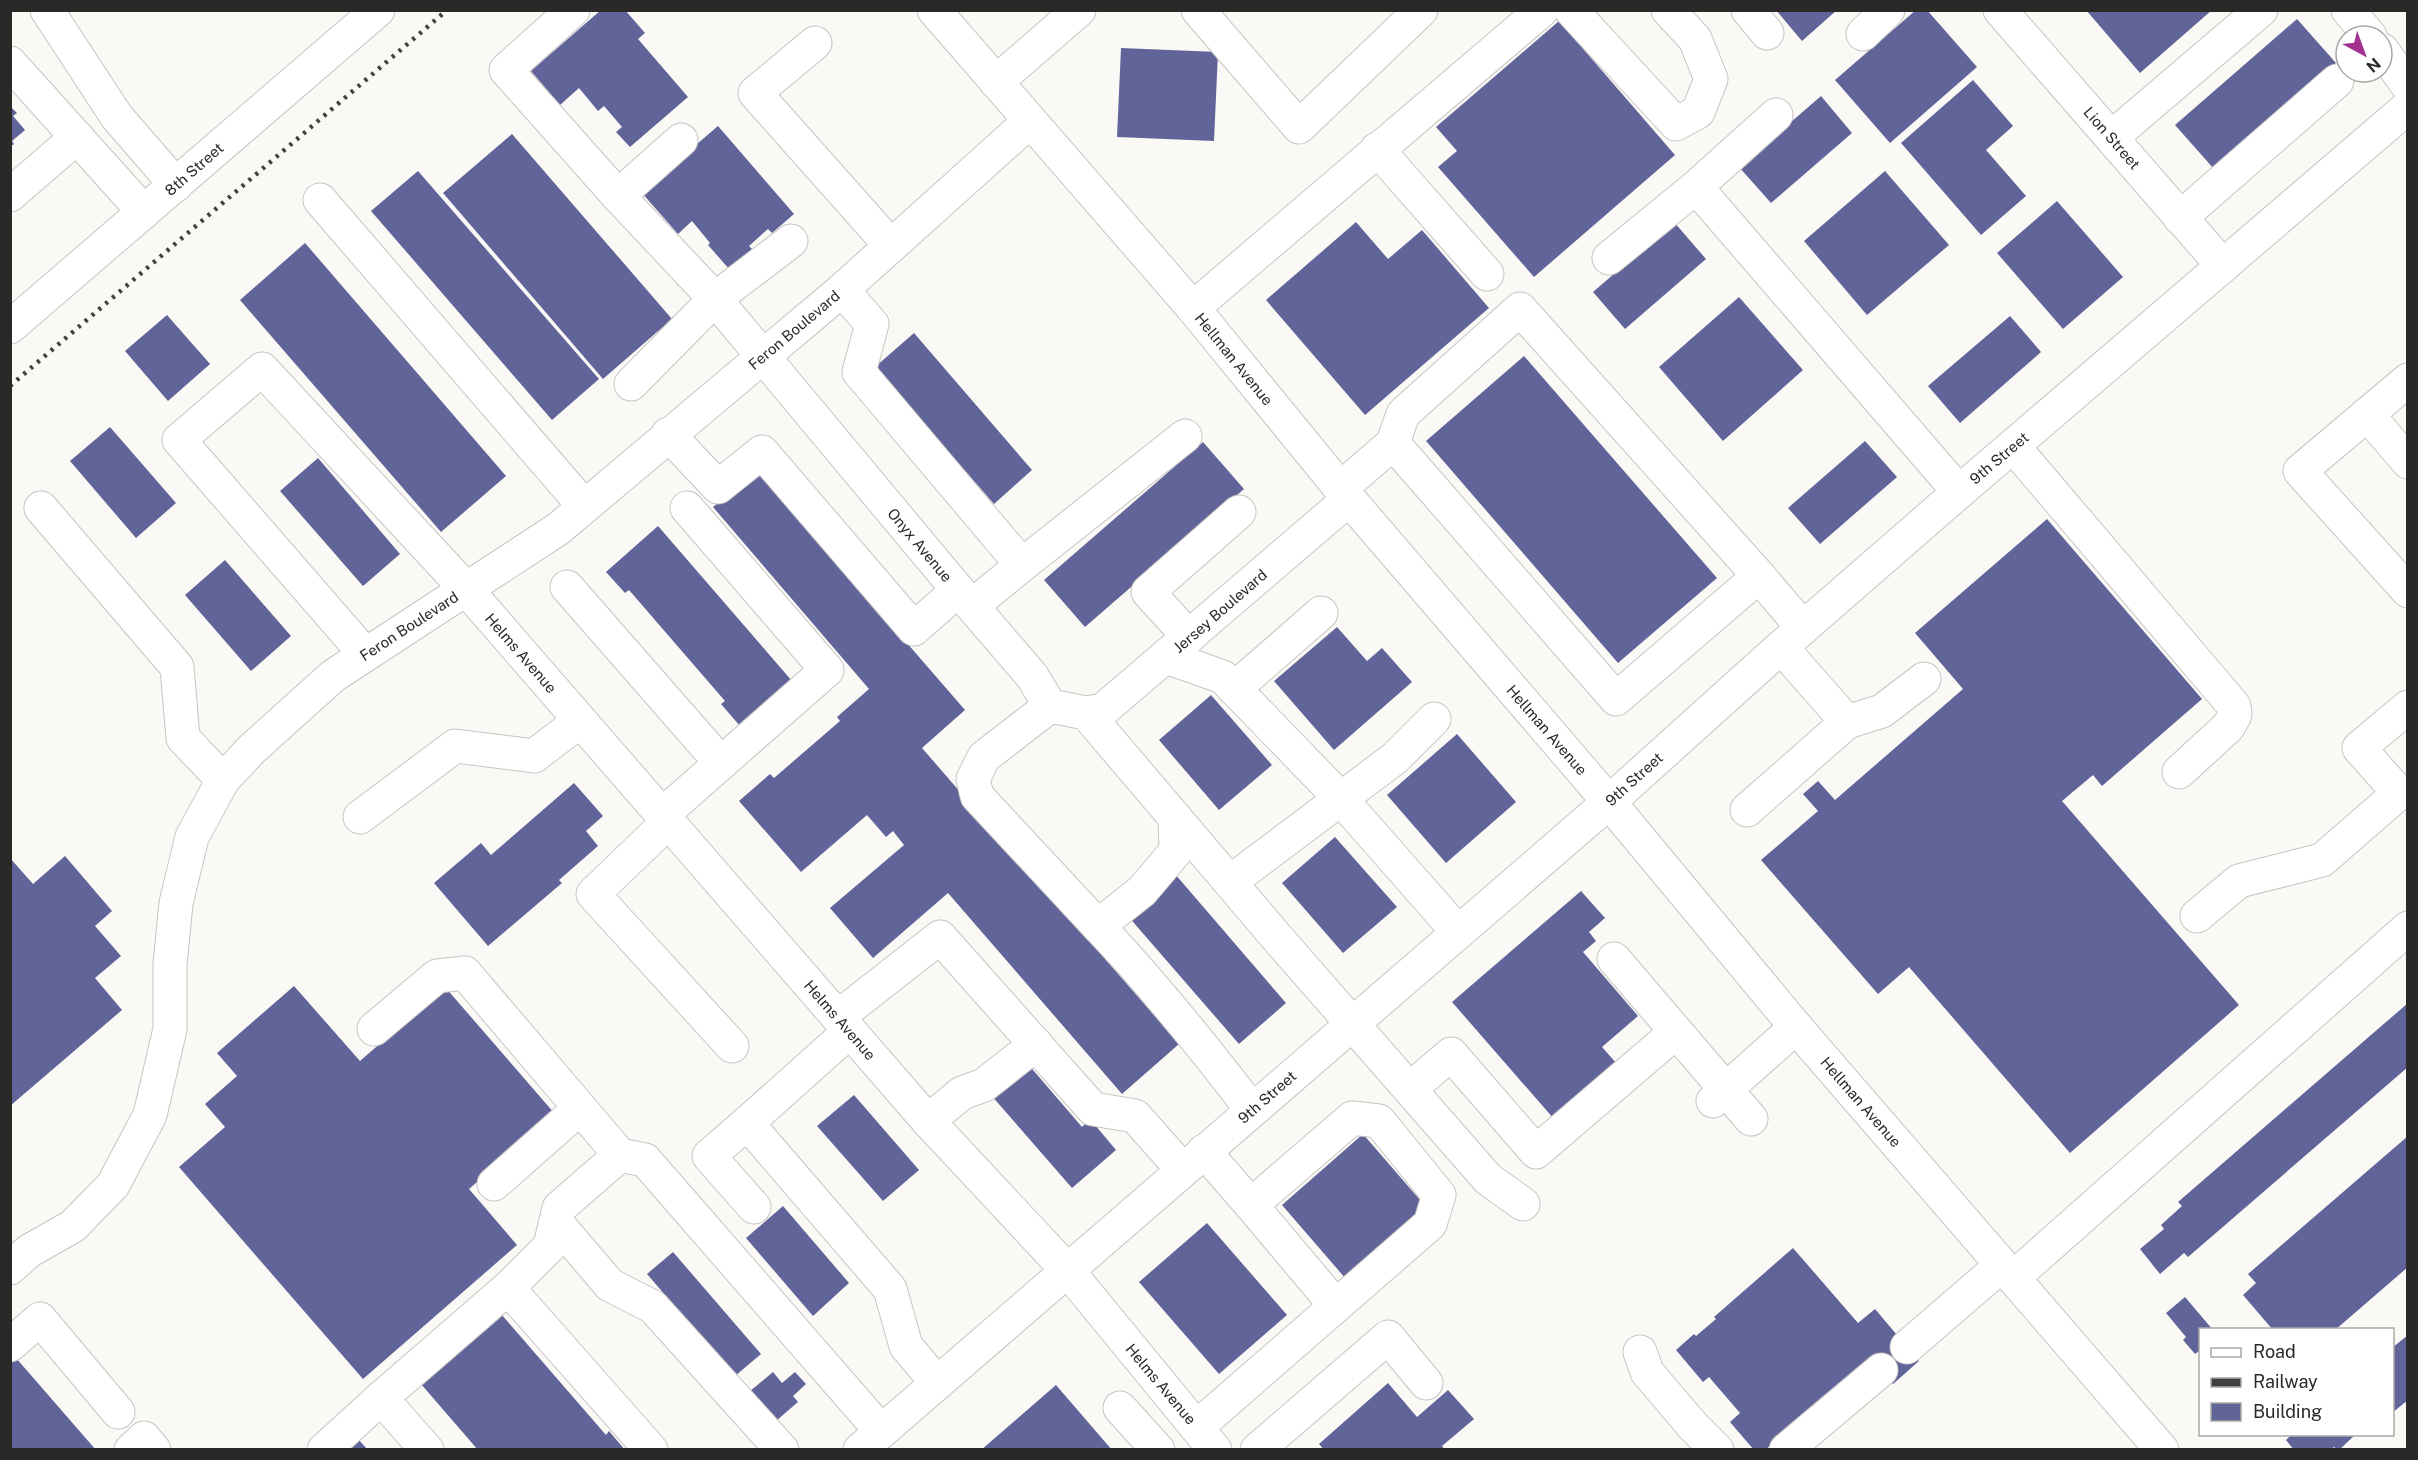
<svg xmlns="http://www.w3.org/2000/svg" width="2418" height="1460" viewBox="0 0 2418 1460" font-family="'Public Sans',sans-serif">
<style>
.building{fill:#616498}
.lines{fill:none;stroke-linecap:round;stroke-linejoin:round}
.minor-casing{stroke:#c6c5c2;stroke-width:35}
.minor{stroke:#fff;stroke-width:33}
.rail{stroke:#424140;stroke-width:4.5;stroke-dasharray:3 6;stroke-linecap:butt}
.labels{text-anchor:middle;dominant-baseline:central;stroke-width:6;stroke-linejoin:round;paint-order:stroke}
.street-label{font-size:15px;fill:#2a2928;stroke:#fff}
</style>
<rect width="100%" height="100%" fill="#fbf9f6"/>
<g class="building">
<path d="M 601,10 L 625,10 L 645,33 L 638,39 L 688,97 L 630,147 L 616,132 L 622,127 L 604,106 L 598,111 L 579,88 L 560,105 L 531,71 Z"/>
<path d="M 1776,10 L 1837,10 L 1802,41 Z"/>
<path d="M 1916,10 L 1927,10 L 1977,67 L 1890,143 L 1835,80 Z"/>
<path d="M 2086,10 L 2212,10 L 2140,73 Z"/>
<path d="M 2297,19 L 2336,63 L 2214,169 L 2175,125 Z"/>
<path d="M 1559,21 L 1675,155 L 1534,277 L 1438,167 L 1457,151 L 1436,127 Z"/>
<path d="M 1121,48 L 1218,52 L 1214,141 L 1117,137 Z"/>
<path d="M 1973,80 L 2013,126 L 1986,150 L 2026,196 L 1981,235 L 1901,143 Z"/>
<path d="M 1821,96 L 1852,133 L 1771,203 L 1739,167 Z"/>
<path d="M 10,106 L 17,113 L 13,116 L 25,130 L 12,141 L 14,144 L 10,147 Z"/>
<path d="M 718,126 L 794,214 L 772,233 L 768,229 L 749,246 L 753,250 L 730,270 L 708,245 L 710,243 L 692,221 L 678,234 L 641,192 Z"/>
<path d="M 512,134 L 672,319 L 603,379 L 443,193 Z"/>
<path d="M 418,171 L 599,379 L 552,420 L 371,211 Z"/>
<path d="M 1885,171 L 1949,245 L 1867,315 L 1804,241 Z"/>
<path d="M 2057,201 L 2123,277 L 2063,329 L 1997,253 Z"/>
<path d="M 1356,222 L 1388,259 L 1422,230 L 1489,308 L 1365,415 L 1266,300 Z"/>
<path d="M 1674,222 L 1706,259 L 1625,329 L 1593,292 Z"/>
<path d="M 305,243 L 506,476 L 441,532 L 240,300 Z"/>
<path d="M 1739,297 L 1803,370 L 1723,441 L 1659,367 Z"/>
<path d="M 167,315 L 210,364 L 168,401 L 125,351 Z"/>
<path d="M 2010,316 L 2041,352 L 1960,423 L 1928,386 Z"/>
<path d="M 914,333 L 1032,470 L 994,504 L 875,367 Z"/>
<path d="M 1524,356 L 1717,578 L 1618,663 L 1426,441 Z"/>
<path d="M 110,427 L 176,503 L 136,538 L 70,461 Z"/>
<path d="M 1865,441 L 1897,477 L 1820,544 L 1788,508 Z"/>
<path d="M 1203,442 L 1244,489 L 1085,627 L 1044,580 Z"/>
<path d="M 318,458 L 400,554 L 363,586 L 280,491 Z"/>
<path d="M 757,470 L 965,710 L 922,748 L 1179,1044 L 1122,1094 L 948,893 L 873,958 L 830,908 L 904,845 L 893,831 L 886,837 L 867,815 L 801,872 L 739,801 L 770,774 L 774,778 L 840,721 L 837,717 L 869,689 L 713,507 Z"/>
<path d="M 2047,519 L 2202,699 L 2102,786 L 2093,775 L 2062,801 L 2239,1005 L 2070,1153 L 1909,967 L 1878,994 L 1761,860 L 1818,811 L 1803,794 L 1818,781 L 1835,800 L 1963,689 L 1915,633 Z"/>
<path d="M 658,526 L 792,681 L 740,726 L 721,704 L 725,701 L 629,590 L 625,593 L 606,572 Z"/>
<path d="M 225,560 L 291,636 L 251,671 L 185,595 Z"/>
<path d="M 1337,627 L 1367,661 L 1382,648 L 1412,682 L 1334,750 L 1274,681 Z"/>
<path d="M 1211,695 L 1272,765 L 1219,810 L 1159,740 Z"/>
<path d="M 1457,734 L 1516,802 L 1446,863 L 1387,795 Z"/>
<path d="M 574,783 L 603,816 L 586,831 L 598,846 L 559,880 L 562,883 L 488,946 L 434,883 L 481,843 L 491,855 Z"/>
<path d="M 1335,837 L 1397,907 L 1343,953 L 1282,883 Z"/>
<path d="M 65,856 L 112,911 L 95,926 L 121,956 L 95,978 L 122,1010 L 10,1106 L 10,858 L 33,884 Z"/>
<path d="M 1175,874 L 1286,1003 L 1239,1044 L 1127,915 Z"/>
<path d="M 1581,891 L 1605,918 L 1589,932 L 1596,941 L 1583,952 L 1638,1016 L 1602,1047 L 1617,1064 L 1554,1119 L 1452,1002 Z"/>
<path d="M 294,986 L 360,1061 L 445,987 L 555,1114 L 469,1189 L 517,1245 L 363,1379 L 179,1167 L 225,1127 L 205,1104 L 237,1076 L 217,1053 Z"/>
<path d="M 2408,1003 L 2408,1067 L 2188,1257 L 2184,1253 L 2160,1274 L 2140,1249 L 2164,1229 L 2161,1225 L 2182,1206 L 2178,1202 Z"/>
<path d="M 1027,1063 L 1082,1127 L 1090,1119 L 1116,1150 L 1072,1188 L 991,1095 Z"/>
<path d="M 854,1095 L 919,1170 L 883,1201 L 817,1126 Z"/>
<path d="M 1363,1134 L 1427,1208 L 1346,1279 L 1282,1205 Z"/>
<path d="M 2408,1136 L 2408,1267 L 2335,1330 L 2273,1330 L 2243,1295 L 2256,1283 L 2248,1274 Z"/>
<path d="M 783,1206 L 849,1283 L 813,1316 L 746,1238 Z"/>
<path d="M 1207,1223 L 1287,1315 L 1219,1374 L 1139,1282 Z"/>
<path d="M 1793,1248 L 1858,1323 L 1875,1309 L 1919,1361 L 1893,1384 L 1871,1358 L 1765,1450 L 1754,1450 L 1730,1422 L 1740,1413 L 1709,1377 L 1703,1382 L 1676,1350 L 1694,1334 L 1696,1336 L 1716,1319 L 1714,1317 Z"/>
<path d="M 673,1252 L 761,1354 L 735,1376 L 647,1274 Z"/>
<path d="M 2185,1297 L 2213,1330 L 2200,1330 L 2200,1353 L 2199,1351 L 2195,1354 L 2183,1340 L 2186,1337 L 2166,1313 Z"/>
<path d="M 501,1314 L 606,1435 L 609,1431 L 625,1450 L 478,1450 L 421,1384 Z"/>
<path d="M 2408,1335 L 2408,1400 L 2392,1413 L 2392,1348 Z"/>
<path d="M 16,1358 L 96,1450 L 10,1450 L 10,1363 Z"/>
<path d="M 773,1372 L 782,1383 L 795,1372 L 806,1384 L 793,1396 L 798,1402 L 769,1427 L 743,1397 Z"/>
<path d="M 1388,1383 L 1417,1417 L 1448,1390 L 1474,1419 L 1442,1446 L 1445,1450 L 1324,1450 L 1319,1444 Z"/>
<path d="M 1056,1385 L 1112,1450 L 981,1450 Z"/>
<path d="M 2292,1434 L 2356,1434 L 2339,1450 L 2334,1447 L 2331,1450 L 2294,1450 L 2286,1440 Z"/>
<path d="M 358,1439 L 368,1450 L 346,1450 Z"/>
</g>
<g class="lines">
<defs>
<g id="minor">
<path d="M 47,10 L 117,117 L 176,185"/>
<path d="M 573,10 L 506,70 L 618,196 L 715,299 L 958,590 L 1032,676 L 1050,706 L 1086,713 L 1103,710 L 1349,499"/>
<path d="M 934,10 L 1193,308 L 1349,499 L 1609,802 L 1796,1027 L 2162,1450"/>
<path d="M 1198,10 L 1299,127 L 1421,10"/>
<path d="M 1571,10 L 1676,124 L 1698,112 L 1711,79 L 1695,39 L 1668,10"/>
<path d="M 1748,10 L 1767,33"/>
<path d="M 2000,10 L 2223,266"/>
<path d="M 2348,10 L 2370,36"/>
<path d="M 1863,34 L 1888,10"/>
<path d="M 815,43 L 755,93 L 891,246"/>
<path d="M 2382,50 L 2408,86"/>
<path d="M 10,63 L 144,212"/>
<path d="M 996,82 L 1079,10"/>
<path d="M 2112,137 L 2261,10"/>
<path d="M 1377,149 L 1487,274"/>
<path d="M 1696,187 L 1959,492"/>
<path d="M 10,195 L 77,137"/>
<path d="M 618,196 L 681,140"/>
<path d="M 320,200 L 584,506"/>
<path d="M 2180,218 L 2337,81"/>
<path d="M 1609,258 L 1696,187 L 1776,115"/>
<path d="M 842,290 L 872,324 L 859,372 L 1022,565 L 972,606"/>
<path d="M 1193,308 L 1542,10"/>
<path d="M 10,327 L 378,10"/>
<path d="M 2408,380 L 2300,471 L 2408,591"/>
<path d="M 631,384 L 715,299 L 791,241"/>
<path d="M 2367,414 L 2408,462"/>
<path d="M 668,434 L 718,487 L 762,452 L 914,629 L 958,590"/>
<path d="M 1393,443 L 1403,414 L 1520,309 L 1759,576"/>
<path d="M 2013,446 L 2234,706 L 2235,715 L 2228,727 L 2179,772"/>
<path d="M 1340,489 L 1393,443 L 1616,699 L 1759,576 L 1803,628"/>
<path d="M 41,508 L 177,667 L 183,738 L 223,780"/>
<path d="M 1022,565 L 1185,436"/>
<path d="M 567,587 L 721,763"/>
<path d="M 1189,637 L 1148,592 L 1239,512"/>
<path d="M 365,654 L 179,440 L 262,369 L 466,589 L 928,1121 L 1068,1271 L 1215,1450"/>
<path d="M 1166,657 L 1223,677 L 1341,799 L 1458,932"/>
<path d="M 1234,689 L 1321,613"/>
<path d="M 1050,706 L 984,757 L 973,779 L 977,796 L 1098,926 L 1142,891 L 1176,851 L 1175,817"/>
<path d="M 1086,713 L 1273,933 L 1488,1179 L 1523,1204"/>
<path d="M 1847,722 L 1882,711 L 1924,679"/>
<path d="M 1747,810 L 1847,722 L 1781,647"/>
<path d="M 662,815 L 827,670 L 687,508"/>
<path d="M 360,817 L 455,746 L 534,756 L 580,721"/>
<path d="M 668,822 L 593,894 L 732,1046"/>
<path d="M 1230,882 L 1395,758 L 1434,719"/>
<path d="M 2197,916 L 2239,881 L 2322,860 L 2399,793 L 2359,748 L 2408,707"/>
<path d="M 1098,926 C 1153,984 1203,1046 1252,1110"/>
<path d="M 1614,959 L 1751,1119"/>
<path d="M 838,1017 L 940,937 L 1093,1109 L 1135,1116 L 1183,1170"/>
<path d="M 374,1029 L 437,976 L 465,973 L 620,1155"/>
<path d="M 850,1031 L 747,1123 L 890,1289 L 906,1346 L 937,1383"/>
<path d="M 1410,1089 L 1451,1054 L 1536,1152 L 1676,1032"/>
<path d="M 1713,1101 L 1796,1027"/>
<path d="M 928,1121 L 962,1093 L 984,1085 L 1036,1044"/>
<path d="M 747,1123 L 709,1156 L 754,1207"/>
<path d="M 494,1184 L 579,1109"/>
<path d="M 1251,1205 L 1336,1306"/>
<path d="M 556,1222 L 610,1285 L 653,1307 L 782,1450"/>
<path d="M 10,1268 L 29,1251 L 73,1226 L 113,1185 L 150,1115 L 170,1029 L 170,964 L 176,903 L 192,837 L 223,780 L 252,749 L 333,676 L 558,529 L 842,290 L 1030,121"/>
<path d="M 2013,1278 L 2408,928"/>
<path d="M 508,1288 L 550,1246 L 559,1208 L 620,1155 L 645,1160 L 881,1431"/>
<path d="M 10,1345 L 40,1319 L 118,1412"/>
<path d="M 1907,1347 L 2002,1265"/>
<path d="M 1640,1352 L 1647,1372 L 1693,1426 L 1717,1450"/>
<path d="M 1120,1408 L 1158,1450"/>
<path d="M 1197,1427 L 1430,1224 L 1439,1195 L 1379,1121 L 1352,1118 L 1251,1205 L 1204,1151"/>
<path d="M 131,1450 L 144,1438 L 154,1450"/>
<path d="M 324,1450 L 381,1398"/>
<path d="M 427,1450 L 381,1398 L 508,1288 L 651,1450"/>
<path d="M 860,1450 L 1609,802 L 1781,647 L 1959,492 L 2408,107"/>
<path d="M 1257,1450 L 1388,1337 L 1426,1383"/>
<path d="M 1786,1450 L 1881,1370"/>
</g>
</defs>
<use href="#minor" class="minor-casing"/>
<use href="#minor" class="minor"/>
<path class="rail" d="M 10,386 L 447,10"/>
</g>
<g class="labels">
<g class="street-label">
<text transform="translate(2112 138) rotate(49)">Lion Street</text>
<text transform="translate(194 169) rotate(-41)">8th Street</text>
<text transform="translate(794 330) rotate(-40)">Feron Boulevard</text>
<text transform="translate(1234 359) rotate(51)">Hellman Avenue</text>
<text transform="translate(1999 458) rotate(-40)">9th Street</text>
<text transform="translate(920 545) rotate(50)">Onyx Avenue</text>
<text transform="translate(1220 611) rotate(-41)">Jersey Boulevard</text>
<text transform="translate(409 626) rotate(-33)">Feron Boulevard</text>
<text transform="translate(521 653) rotate(49)">Helms Avenue</text>
<text transform="translate(1547 730) rotate(49)">Hellman Avenue</text>
<text transform="translate(1634 779) rotate(-42)">9th Street</text>
<text transform="translate(840 1020) rotate(49)">Helms Avenue</text>
<text transform="translate(1267 1097) rotate(-41)">9th Street</text>
<text transform="translate(1861 1102) rotate(49)">Hellman Avenue</text>
<text transform="translate(1161 1384) rotate(50)">Helms Avenue</text>
</g>
</g>
<rect width="2418" height="1460" fill="none" stroke="#2a2928" stroke-width="24"/>
<rect x="2199" y="1328" width="195" height="108" fill="#ffffff" stroke="#aaa9a9" stroke-width="1.5"/>
<rect x="2211" y="1348" width="30" height="9" fill="#ffffff" stroke="#aaa9a9" stroke-width="1.5"/>
<text x="2253" y="1358" font-size="18" fill="#2a2928">Road</text>
<rect x="2211" y="1378" width="30" height="9" fill="#424140" stroke="#aaa9a9" stroke-width="1.5"/>
<text x="2253" y="1388" font-size="18" fill="#2a2928">Railway</text>
<rect x="2211" y="1403" width="30" height="18" fill="#616498" stroke="#aaa9a9" stroke-width="1.5"/>
<text x="2253" y="1418" font-size="18" fill="#2a2928">Building</text>
<g transform="translate(2364 54) rotate(139)"><circle r="28" fill="#ffffff" stroke="#aaa9a9" stroke-width="1.5"/>
<path d="M0-4.5L10 22L0 15L-10 22Z" fill="#a3328e"/>
<text y="-9" font-size="16" font-weight="bold" text-anchor="middle" fill="#2a2928">N</text>
</g>
</svg>
